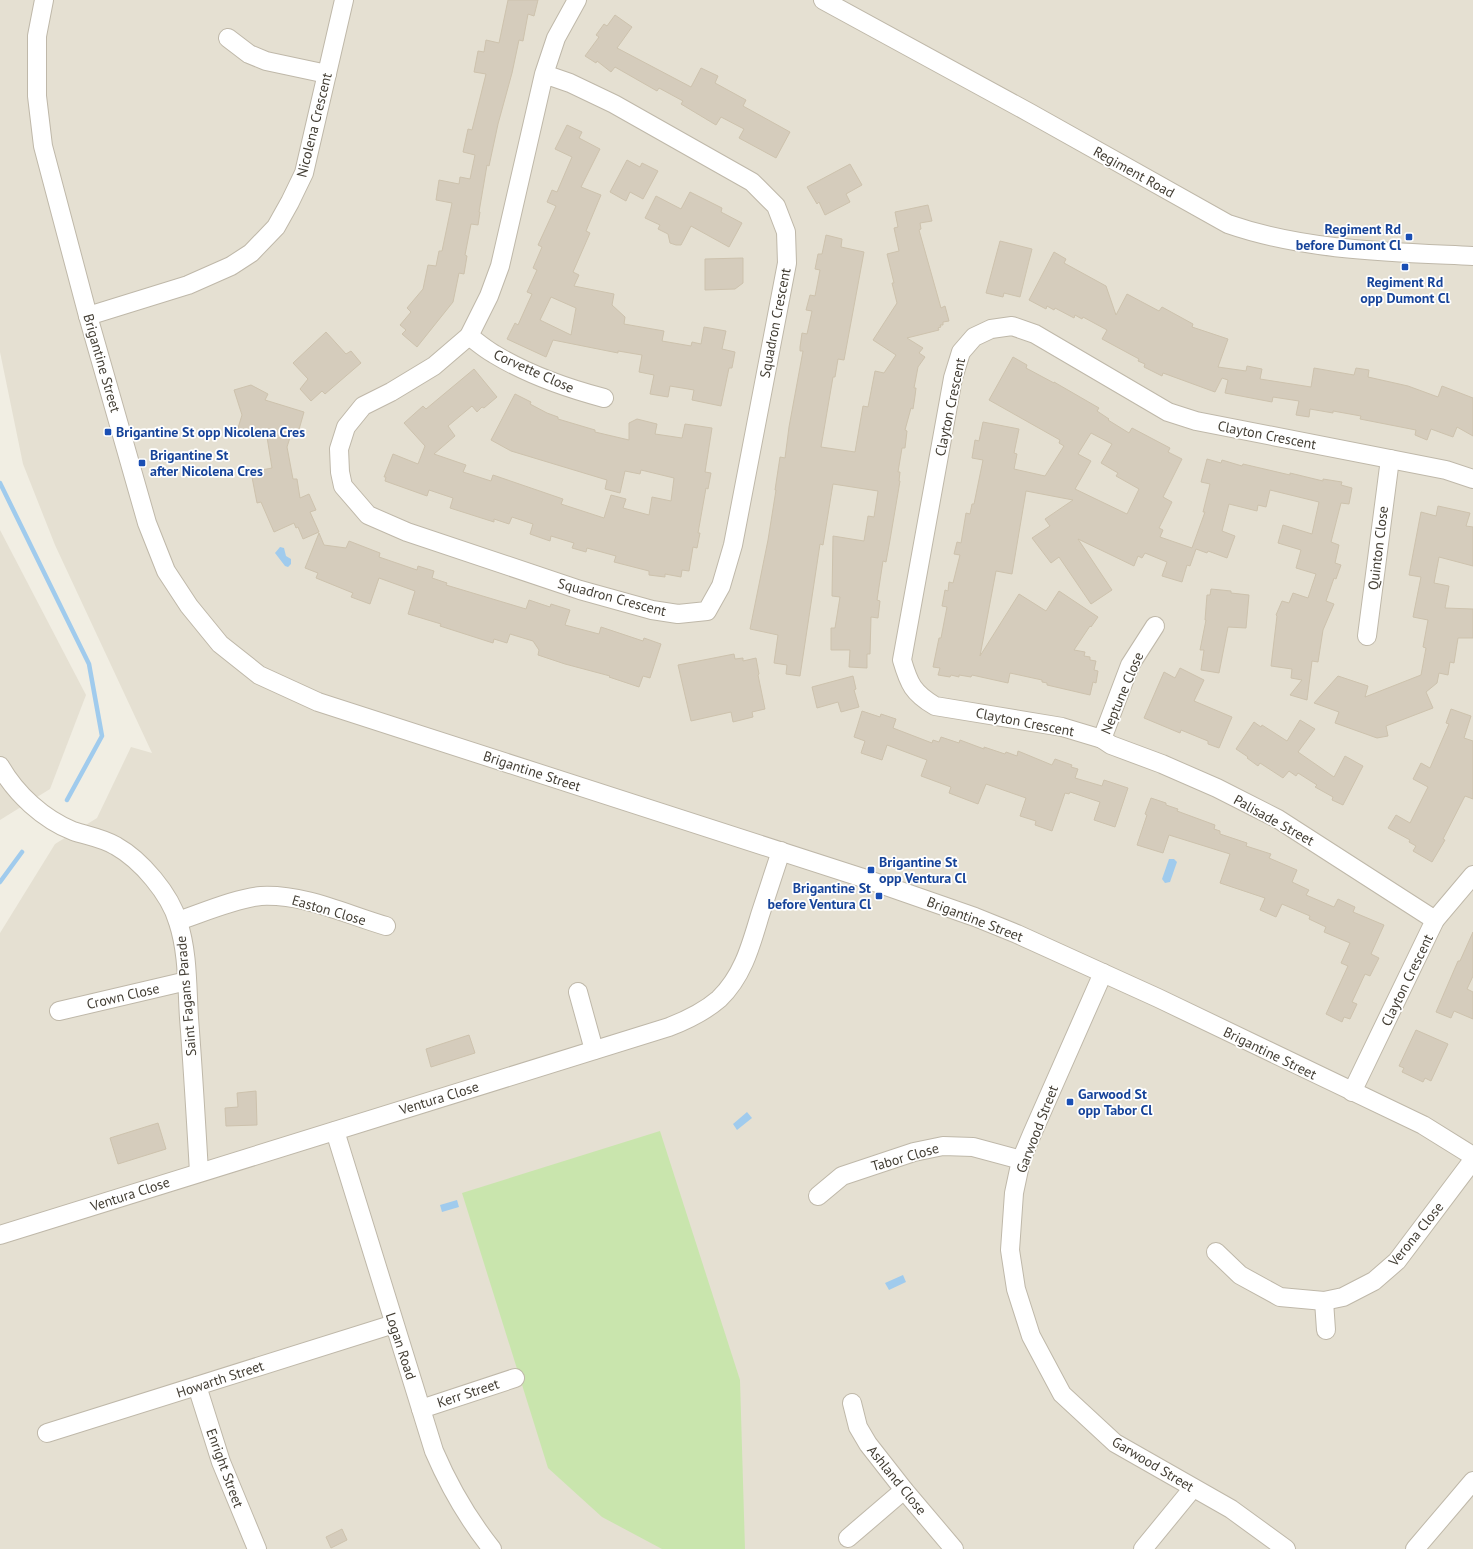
<svg xmlns="http://www.w3.org/2000/svg" width="1473" height="1549" viewBox="0 0 1473 1549" font-family="'PT Sans',sans-serif">
<style>
.residential{fill:#e5e0d2}
.green{fill:#c9e5ad}
.water{fill:#a0cbed}
.lines{fill:none;stroke-linecap:round;stroke-linejoin:round}
.stream{stroke:#a0cbed;stroke-width:4.5}
.building{fill:#d5ccbc;stroke:#cdc2ad;fill-rule:evenodd}
.minor-casing{stroke:#bfb8a9;stroke-width:20}
.minor{stroke:#fff;stroke-width:18}
.transit-dot{fill:#1a4fb4;stroke:#fff;stroke-width:1.5}
.labels{text-anchor:middle;dominant-baseline:central;stroke-width:3.5;stroke-linejoin:round;paint-order:stroke}
.street-label{font-size:14px;fill:#433e34;stroke:#fff}
.transit-label{font-size:14px;font-weight:bold;fill:#164399;stroke:#fff;text-anchor:start}
</style>
<rect width="100%" height="100%" fill="#f1eee3"/>
<g class="residential">
<path d="M 0,0 L 1473,0 L 1473,1549 L 0,1549 L 0,933 L 55,844 L 97,818 L 131,747 L 152,753 L 55,545 L 23,464 L 0,352 Z"/>
<path d="M 0,530 L 86,695 L 50,789 L 0,820 Z"/>
</g>
<path class="green" d="M 660,1131 L 740,1380 L 745,1549 L 662,1549 L 602,1517 L 548,1468 L 462,1193 Z"/>
<g class="water">
<path d="M 280,547 L 284,548 L 286,556 L 291,559 L 291,564 L 288,567 L 285,566 L 275,553 Z"/>
<path d="M 1169,859 L 1174,859 L 1177,862 L 1170,882 L 1165,883 L 1162,879 Z"/>
<path d="M 747,1112 L 752,1118 L 737,1130 L 733,1124 Z"/>
<path d="M 457,1200 L 459,1207 L 442,1212 L 440,1205 Z"/>
<path d="M 903,1275 L 906,1282 L 889,1290 L 885,1283 Z"/>
</g>
<g class="lines">
<g class="stream">
<path d="M 0,483 L 89,664 L 102,736 L 67,800"/>
<path d="M 0,882 L 22,852"/>
</g>
</g>
<g class="building">
<path d="M 508,0 L 538,0 L 534,16 L 528,14 L 523,41 L 519,40 L 512,73 L 498,124 L 489,166 L 487,165 L 479,212 L 480,212 L 478,225 L 471,224 L 465,255 L 467,256 L 464,274 L 459,273 L 453,302 L 417,347 L 402,334 L 406,330 L 400,325 L 411,312 L 407,308 L 423,289 L 428,265 L 436,266 L 439,251 L 442,251 L 452,203 L 436,200 L 439,180 L 459,184 L 460,177 L 470,179 L 475,155 L 463,152 L 468,129 L 472,130 L 486,74 L 474,72 L 478,51 L 484,52 L 486,40 L 499,43 Z"/>
<path d="M 615,15 L 632,27 L 617,48 L 691,87 L 701,68 L 718,76 L 715,83 L 746,100 L 743,106 L 790,132 L 776,158 L 739,138 L 744,129 L 721,117 L 716,125 L 681,104 L 683,101 L 659,88 L 657,91 L 615,67 L 611,72 L 597,61 L 596,63 L 585,56 L 599,37 L 596,35 L 604,24 L 607,26 Z"/>
<path d="M 567,125 L 582,132 L 579,138 L 600,149 L 581,187 L 601,195 L 586,231 L 590,233 L 573,272 L 579,275 L 574,286 L 614,294 L 612,305 L 625,317 L 624,324 L 664,331 L 662,341 L 691,346 L 692,342 L 701,344 L 704,327 L 726,331 L 722,349 L 735,352 L 732,368 L 729,368 L 721,406 L 692,400 L 694,390 L 670,386 L 668,397 L 650,394 L 654,375 L 639,372 L 642,355 L 618,351 L 618,353 L 553,340 L 546,357 L 507,339 L 515,323 L 518,325 L 532,294 L 527,292 L 537,270 L 533,268 L 542,247 L 538,245 L 556,206 L 547,202 L 552,190 L 557,192 L 572,157 L 555,149 ZM 551,297 L 576,308 L 571,335 L 540,320 Z"/>
<path d="M 627,160 L 640,167 L 642,163 L 658,171 L 643,199 L 630,192 L 626,201 L 610,192 Z"/>
<path d="M 850,164 L 862,185 L 846,194 L 850,202 L 825,215 L 819,202 L 817,204 L 807,187 Z"/>
<path d="M 690,192 L 722,208 L 721,212 L 742,223 L 729,247 L 691,226 L 681,245 L 676,245 L 670,243 L 668,234 L 658,229 L 660,225 L 645,218 L 656,196 L 681,209 Z"/>
<path d="M 928,205 L 932,221 L 920,223 L 921,229 L 919,230 L 941,308 L 945,306 L 949,321 L 943,322 L 943,325 L 940,325 L 941,327 L 938,328 L 939,330 L 907,338 L 923,348 L 919,353 L 925,357 L 918,367 L 914,388 L 916,388 L 915,396 L 913,409 L 911,408 L 905,430 L 907,431 L 905,448 L 902,448 L 898,472 L 900,472 L 899,481 L 900,481 L 890,540 L 886,562 L 883,561 L 877,600 L 880,601 L 878,618 L 871,617 L 870,654 L 867,654 L 867,668 L 849,667 L 850,650 L 831,650 L 831,628 L 835,628 L 840,597 L 832,596 L 833,536 L 864,541 L 868,516 L 874,517 L 878,491 L 833,484 L 823,545 L 820,544 L 800,676 L 786,674 L 787,665 L 774,663 L 778,635 L 750,629 L 768,540 L 776,490 L 775,490 L 780,457 L 785,458 L 789,427 L 803,351 L 800,351 L 800,347 L 802,333 L 807,334 L 812,311 L 806,310 L 810,295 L 815,296 L 820,270 L 815,269 L 818,254 L 822,254 L 826,235 L 842,239 L 841,247 L 864,252 L 844,360 L 838,359 L 835,377 L 833,377 L 821,447 L 855,452 L 863,406 L 868,407 L 875,371 L 884,373 L 896,355 L 873,340 L 897,303 L 892,283 L 894,283 L 887,254 L 899,251 L 894,228 L 898,227 L 895,212 Z"/>
<path d="M 1000,241 L 1032,249 L 1020,297 L 1004,293 L 1003,297 L 986,293 Z"/>
<path d="M 1054,252 L 1066,259 L 1064,263 L 1106,286 L 1116,315 L 1127,294 L 1159,311 L 1162,307 L 1193,324 L 1192,327 L 1228,339 L 1218,367 L 1246,371 L 1247,366 L 1262,369 L 1260,379 L 1311,387 L 1314,368 L 1354,375 L 1356,368 L 1369,370 L 1368,377 L 1408,386 L 1438,397 L 1442,386 L 1473,398 L 1473,436 L 1457,427 L 1453,437 L 1431,429 L 1427,440 L 1415,435 L 1416,430 L 1365,420 L 1360,419 L 1361,416 L 1333,411 L 1333,413 L 1310,409 L 1309,417 L 1296,415 L 1299,401 L 1273,397 L 1272,402 L 1225,393 L 1228,380 L 1222,378 L 1215,392 L 1163,373 L 1162,376 L 1144,367 L 1145,364 L 1138,361 L 1139,359 L 1102,339 L 1107,330 L 1083,317 L 1082,319 L 1075,315 L 1074,318 L 1055,308 L 1054,310 L 1047,306 L 1046,309 L 1029,300 Z"/>
<path d="M 743,258 L 743,283 L 735,289 L 705,290 L 705,259 Z"/>
<path d="M 326,332 L 346,354 L 351,351 L 361,363 L 325,394 L 322,391 L 311,401 L 300,389 L 308,379 L 293,363 Z"/>
<path d="M 1013,357 L 1027,365 L 1026,368 L 1054,383 L 1054,382 L 1099,408 L 1097,411 L 1109,419 L 1108,420 L 1129,433 L 1132,428 L 1170,448 L 1168,452 L 1182,459 L 1163,497 L 1172,502 L 1159,528 L 1163,530 L 1160,537 L 1192,548 L 1205,512 L 1203,512 L 1210,484 L 1201,482 L 1207,459 L 1221,463 L 1222,460 L 1242,466 L 1243,464 L 1290,475 L 1290,473 L 1323,481 L 1323,479 L 1342,482 L 1341,485 L 1352,488 L 1349,504 L 1341,503 L 1331,542 L 1339,545 L 1335,563 L 1341,565 L 1336,579 L 1334,578 L 1326,601 L 1334,604 L 1323,630 L 1318,662 L 1312,661 L 1307,700 L 1290,695 L 1302,680 L 1291,678 L 1292,669 L 1271,666 L 1277,616 L 1276,615 L 1282,601 L 1289,603 L 1293,593 L 1308,598 L 1316,574 L 1296,568 L 1301,550 L 1278,543 L 1283,525 L 1312,534 L 1319,502 L 1270,490 L 1266,507 L 1258,505 L 1257,511 L 1229,504 L 1222,531 L 1235,536 L 1227,558 L 1208,551 L 1207,553 L 1196,549 L 1190,566 L 1187,565 L 1182,582 L 1162,576 L 1167,562 L 1145,553 L 1142,558 L 1138,556 L 1134,566 L 1078,539 L 1112,590 L 1091,604 L 1059,557 L 1051,563 L 1032,538 L 1050,526 L 1045,519 L 1073,500 L 1026,491 L 1012,574 L 996,571 L 980,656 L 1019,594 L 1046,611 L 1059,591 L 1098,617 L 1091,627 L 1090,626 L 1074,650 L 1085,652 L 1084,656 L 1090,657 L 1090,660 L 1096,661 L 1094,670 L 1098,671 L 1096,683 L 1093,682 L 1090,695 L 1047,685 L 1047,683 L 1042,682 L 1042,680 L 1010,673 L 1008,683 L 972,675 L 971,677 L 959,675 L 959,677 L 951,675 L 950,677 L 938,675 L 940,668 L 933,667 L 939,638 L 941,638 L 947,607 L 942,606 L 945,590 L 948,591 L 949,582 L 953,583 L 960,555 L 954,554 L 957,542 L 961,543 L 966,513 L 970,514 L 972,504 L 974,504 L 983,460 L 972,458 L 975,440 L 979,441 L 983,422 L 1019,429 L 1014,453 L 1017,454 L 1014,469 L 1045,476 L 1064,446 L 1059,443 L 1060,440 L 989,400 ZM 1091,433 L 1112,444 L 1101,463 L 1118,473 L 1116,476 L 1139,489 L 1127,514 L 1075,489 L 1091,461 L 1078,454 Z"/>
<path d="M 474,369 L 497,397 L 484,408 L 482,407 L 477,412 L 472,406 L 448,426 L 455,436 L 434,454 L 466,465 L 463,472 L 491,481 L 493,475 L 563,499 L 561,504 L 604,518 L 611,495 L 626,499 L 623,508 L 649,515 L 652,497 L 671,501 L 674,478 L 641,470 L 640,474 L 625,471 L 620,493 L 605,489 L 607,480 L 511,451 L 491,440 L 515,394 L 531,402 L 530,404 L 547,413 L 558,417 L 558,419 L 595,430 L 595,432 L 629,440 L 629,423 L 637,419 L 657,424 L 655,434 L 682,438 L 685,424 L 712,428 L 705,472 L 711,473 L 708,489 L 706,488 L 698,533 L 700,533 L 697,548 L 693,547 L 689,571 L 682,570 L 681,577 L 665,574 L 665,577 L 649,575 L 649,571 L 614,562 L 616,556 L 587,548 L 586,552 L 572,548 L 574,543 L 551,536 L 550,541 L 530,534 L 533,524 L 512,517 L 509,524 L 494,519 L 494,522 L 450,508 L 453,498 L 429,490 L 427,496 L 385,481 L 386,477 L 384,477 L 393,454 L 418,464 L 425,446 L 404,423 L 423,406 L 426,409 Z"/>
<path d="M 251,385 L 268,394 L 265,400 L 304,412 L 298,433 L 292,431 L 287,447 L 293,479 L 297,479 L 300,498 L 309,494 L 316,510 L 310,512 L 319,532 L 303,539 L 298,527 L 296,528 L 294,523 L 274,532 L 261,502 L 257,503 L 251,472 L 272,468 L 267,437 L 238,428 L 242,415 L 234,390 Z"/>
<path d="M 1438,506 L 1470,513 L 1466,526 L 1473,527 L 1473,566 L 1439,557 L 1434,583 L 1449,586 L 1445,608 L 1473,609 L 1473,638 L 1458,638 L 1454,663 L 1450,662 L 1448,675 L 1439,673 L 1437,683 L 1426,692 L 1433,708 L 1386,726 L 1388,736 L 1377,738 L 1335,723 L 1339,712 L 1314,703 L 1338,676 L 1368,686 L 1365,697 L 1421,675 L 1426,648 L 1423,647 L 1428,620 L 1413,617 L 1421,577 L 1409,575 L 1421,512 L 1436,516 Z"/>
<path d="M 319,533 L 324,545 L 346,548 L 349,541 L 380,553 L 379,557 L 417,570 L 418,566 L 434,571 L 432,578 L 447,583 L 446,585 L 526,609 L 529,600 L 550,607 L 551,604 L 570,610 L 565,625 L 599,634 L 601,627 L 643,641 L 644,638 L 661,644 L 650,678 L 643,676 L 639,687 L 609,677 L 610,676 L 565,664 L 538,655 L 539,650 L 533,641 L 510,634 L 507,643 L 494,639 L 493,643 L 440,626 L 441,624 L 408,614 L 415,591 L 379,578 L 370,604 L 351,597 L 353,593 L 316,578 L 318,573 L 305,568 Z"/>
<path d="M 1211,589 L 1231,591 L 1231,593 L 1249,595 L 1246,628 L 1228,627 L 1219,673 L 1201,670 L 1204,650 L 1200,650 L 1206,620 L 1205,620 L 1207,595 L 1210,595 Z"/>
<path d="M 734,654 L 735,659 L 743,658 L 743,661 L 756,658 L 759,674 L 758,675 L 765,709 L 752,712 L 753,717 L 733,722 L 731,712 L 691,721 L 678,665 Z"/>
<path d="M 1180,668 L 1204,680 L 1194,701 L 1232,717 L 1219,748 L 1208,744 L 1208,741 L 1181,730 L 1180,733 L 1144,718 L 1164,672 L 1175,678 Z"/>
<path d="M 853,676 L 856,689 L 854,690 L 859,707 L 841,712 L 838,702 L 817,708 L 812,687 Z"/>
<path d="M 1451,709 L 1471,716 L 1464,738 L 1473,741 L 1473,799 L 1465,796 L 1443,839 L 1445,840 L 1432,862 L 1413,851 L 1416,846 L 1409,842 L 1410,840 L 1388,828 L 1396,815 L 1410,823 L 1428,787 L 1413,779 L 1421,763 L 1430,768 L 1449,724 L 1446,723 Z"/>
<path d="M 862,711 L 880,717 L 881,714 L 896,719 L 893,728 L 932,743 L 933,740 L 939,742 L 941,737 L 959,743 L 960,740 L 984,749 L 984,747 L 1005,754 L 1006,752 L 1017,756 L 1018,751 L 1052,765 L 1055,759 L 1072,765 L 1071,767 L 1078,769 L 1075,778 L 1102,786 L 1104,780 L 1128,788 L 1115,827 L 1094,820 L 1100,802 L 1070,792 L 1069,794 L 1065,793 L 1052,831 L 1035,825 L 1036,821 L 1020,816 L 1026,798 L 986,784 L 978,804 L 949,793 L 951,787 L 921,776 L 927,760 L 887,745 L 882,760 L 861,753 L 865,741 L 854,737 Z"/>
<path d="M 1300,720 L 1315,729 L 1298,752 L 1334,777 L 1345,756 L 1363,766 L 1343,805 L 1332,800 L 1333,797 L 1315,787 L 1317,785 L 1298,773 L 1296,776 L 1289,771 L 1283,778 L 1260,763 L 1258,766 L 1247,758 L 1248,757 L 1236,749 L 1254,722 L 1261,727 L 1262,725 L 1287,741 Z"/>
<path d="M 1151,798 L 1166,803 L 1166,805 L 1178,809 L 1177,811 L 1215,825 L 1214,829 L 1220,831 L 1220,834 L 1247,843 L 1246,846 L 1271,854 L 1269,858 L 1297,870 L 1292,882 L 1309,890 L 1306,895 L 1334,907 L 1338,899 L 1355,907 L 1353,912 L 1384,925 L 1371,954 L 1379,958 L 1370,976 L 1365,974 L 1352,1002 L 1357,1004 L 1350,1019 L 1344,1017 L 1342,1022 L 1326,1014 L 1348,966 L 1341,963 L 1350,943 L 1324,932 L 1326,927 L 1309,919 L 1310,916 L 1282,904 L 1276,917 L 1260,910 L 1265,898 L 1220,883 L 1230,854 L 1169,835 L 1163,853 L 1137,845 L 1147,815 L 1145,814 Z"/>
<path d="M 1473,932 L 1473,976 L 1467,989 L 1473,992 L 1473,1019 L 1454,1011 L 1451,1018 L 1436,1012 L 1458,961 L 1460,961 Z"/>
<path d="M 1416,1030 L 1448,1044 L 1431,1081 L 1425,1078 L 1423,1082 L 1402,1072 L 1404,1068 L 1399,1066 Z"/>
<path d="M 469,1035 L 475,1053 L 431,1067 L 426,1049 Z"/>
<path d="M 256,1091 L 257,1125 L 226,1126 L 225,1108 L 238,1107 L 237,1093 Z"/>
<path d="M 158,1123 L 166,1149 L 118,1164 L 110,1138 Z"/>
<path d="M 342,1529 L 347,1540 L 331,1548 L 326,1537 Z"/>
</g>
<g class="lines">
<defs>
<g id="minor">
<path d="M 44,0 L 37,36 L 37,96 L 43,146 L 88,316 L 147,523 L 166,571 L 189,606 L 220,644 L 259,675 L 318,702 L 860,877 L 975,917 L 1017,934 L 1158,998 L 1423,1125 L 1473,1156"/>
<path d="M 823,0 L 1030,113 L 1228,224 C 1306,251 1391,252 1473,256"/>
<path d="M 228,38 L 249,54 L 266,61 L 327,74"/>
<path d="M 544,74 L 570,83 L 614,104 L 752,182 L 776,206 L 786,232 L 787,263 L 733,545 L 721,586 L 707,611 L 678,614 L 652,610 L 580,590 L 407,532 L 368,515 L 343,486 L 340,472 L 339,449 L 346,427 L 363,406 L 391,392 L 434,366 L 469,336 L 489,296 L 500,266 L 544,74 L 556,38 L 577,0"/>
<path d="M 88,316 L 188,285 L 231,266 L 251,253 L 276,227 L 290,202 L 304,173 L 344,0"/>
<path d="M 469,336 C 477,342 485,349 494,354 C 527,374 566,388 604,398"/>
<path d="M 1367,636 L 1390,459"/>
<path d="M 1102,739 L 1130,665 L 1155,626"/>
<path d="M 0,766 C 16,794 43,819 73,831 C 88,836 103,838 116,846 C 141,860 170,894 178,922 C 188,952 187,987 189,1018 C 193,1069 196,1121 199,1172"/>
<path d="M 1435,920 L 1278,819 L 1217,788 L 1162,764 L 1111,745 L 1102,739 L 1062,727 L 935,706 C 913,693 909,684 902,660 L 953,378 L 961,352 L 974,337 L 991,329 L 1012,326 L 1035,334 L 1168,412 L 1196,421 L 1446,470 L 1473,479"/>
<path d="M 178,921 C 202,913 237,898 261,896 C 305,894 345,914 386,926"/>
<path d="M 1103,973 L 1032,1134 L 1021,1160 L 1014,1193 L 1010,1250 L 1016,1289 L 1031,1336 L 1062,1394 L 1115,1443 L 1231,1509 L 1286,1549"/>
<path d="M 578,992 L 594,1050"/>
<path d="M 59,1011 L 187,981"/>
<path d="M 1352,1092 L 1435,920 L 1473,875"/>
<path d="M 335,1131 L 434,1451 C 449,1486 468,1519 492,1549"/>
<path d="M 818,1196 L 842,1176 L 914,1152 L 943,1146 L 973,1147 L 1021,1160"/>
<path d="M 0,1235 C 223,1165 446,1096 669,1027 C 687,1020 704,1012 719,999 C 743,976 751,945 760,915 C 767,894 774,872 781,851"/>
<path d="M 1216,1252 L 1240,1275 L 1280,1297 L 1324,1301 L 1343,1297 L 1374,1281 L 1397,1261 L 1473,1160"/>
<path d="M 1324,1301 L 1326,1330"/>
<path d="M 197,1386 L 221,1462 L 257,1549"/>
<path d="M 852,1403 L 858,1427 L 868,1444 L 904,1490 L 954,1549"/>
<path d="M 421,1409 L 515,1378"/>
<path d="M 47,1433 L 394,1324"/>
<path d="M 848,1538 L 904,1490"/>
<path d="M 1143,1549 L 1193,1488"/>
<path d="M 1415,1549 L 1473,1481"/>
</g>
</defs>
<use href="#minor" class="minor-casing"/>
<use href="#minor" class="minor"/>
</g>
<g class="transit-dot">
<rect x="1405" y="233" width="8" height="8" rx="2"/>
<rect x="1401" y="263" width="8" height="8" rx="2"/>
<rect x="104" y="428" width="8" height="8" rx="2"/>
<rect x="138" y="459" width="8" height="8" rx="2"/>
<rect x="867" y="866" width="8" height="8" rx="2"/>
<rect x="875" y="892" width="8" height="8" rx="2"/>
<rect x="1066" y="1098" width="8" height="8" rx="2"/>
</g>
<g class="labels">
<g class="street-label">
<text transform="translate(314 125) rotate(-76)">Nicolena Crescent</text>
<text transform="translate(1134 172) rotate(29)">Regiment Road</text>
<text transform="translate(775 323) rotate(-79)">Squadron Crescent</text>
<text transform="translate(102 363) rotate(74)">Brigantine Street</text>
<text transform="translate(534 371) rotate(24)">Corvette Close</text>
<text transform="translate(950 407) rotate(-78)">Clayton Crescent</text>
<text transform="translate(1267 435) rotate(11)">Clayton Crescent</text>
<text transform="translate(1378 548) rotate(-83)">Quinton Close</text>
<text transform="translate(612 597) rotate(15)">Squadron Crescent</text>
<text transform="translate(1122 693) rotate(-67)">Neptune Close</text>
<text transform="translate(1025 722) rotate(11)">Clayton Crescent</text>
<text transform="translate(532 771) rotate(18)">Brigantine Street</text>
<text transform="translate(1274 820) rotate(29)">Palisade Street</text>
<text transform="translate(329 910) rotate(16)">Easton Close</text>
<text transform="translate(975 919) rotate(21)">Brigantine Street</text>
<text transform="translate(1407 980) rotate(-64)">Clayton Crescent</text>
<text transform="translate(123 996) rotate(-13)">Crown Close</text>
<text transform="translate(186 996) rotate(-95)">Saint Fagans Parade</text>
<text transform="translate(1270 1053) rotate(26)">Brigantine Street</text>
<text transform="translate(439 1098) rotate(-17)">Ventura Close</text>
<text transform="translate(1037 1129) rotate(-69)">Garwood Street</text>
<text transform="translate(905 1157) rotate(-16)">Tabor Close</text>
<text transform="translate(130 1194) rotate(-18)">Ventura Close</text>
<text transform="translate(1416 1234) rotate(-51)">Verona Close</text>
<text transform="translate(401 1346) rotate(72)">Logan Road</text>
<text transform="translate(220 1379) rotate(-18)">Howarth Street</text>
<text transform="translate(468 1393) rotate(-18)">Kerr Street</text>
<text transform="translate(1153 1464) rotate(31)">Garwood Street</text>
<text transform="translate(225 1468) rotate(70)">Enright Street</text>
<text transform="translate(897 1480) rotate(51)">Ashland Close</text>
</g>
<g class="transit-label">
<text x="1401" y="229" text-anchor="end">Regiment Rd<tspan x="1401" dy="16">before Dumont Cl</tspan></text>
<text x="1405" y="282" text-anchor="middle">Regiment Rd<tspan x="1405" dy="16">opp Dumont Cl</tspan></text>
<text x="116" y="432">Brigantine St opp Nicolena Cres</text>
<text x="150" y="455">Brigantine St<tspan x="150" dy="16">after Nicolena Cres</tspan></text>
<text x="879" y="862">Brigantine St<tspan x="879" dy="16">opp Ventura Cl</tspan></text>
<text x="871" y="888" text-anchor="end">Brigantine St<tspan x="871" dy="16">before Ventura Cl</tspan></text>
<text x="1078" y="1094">Garwood St<tspan x="1078" dy="16">opp Tabor Cl</tspan></text>
</g>
</g>
</svg>
